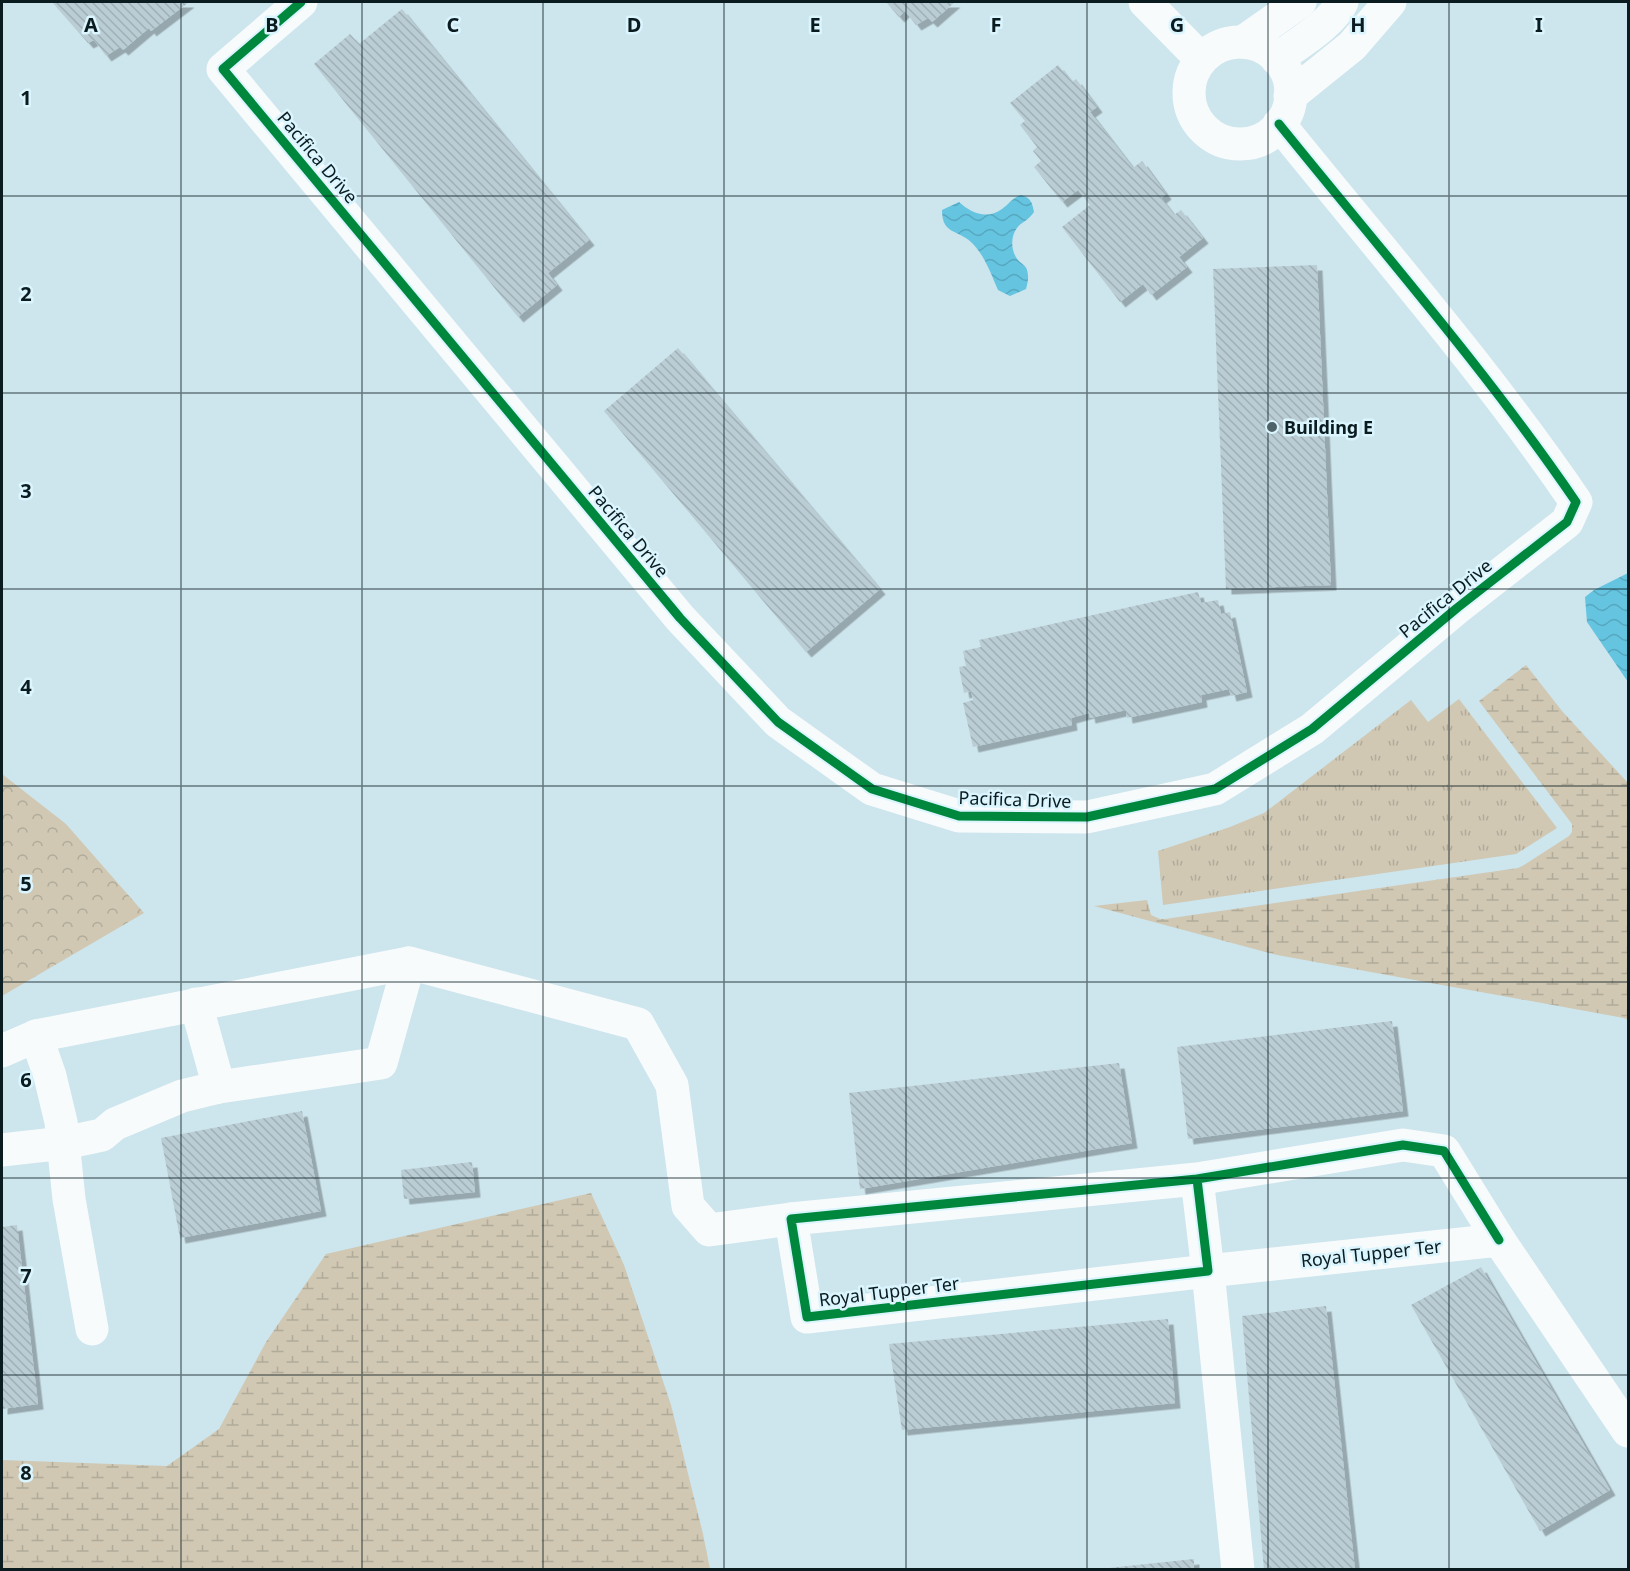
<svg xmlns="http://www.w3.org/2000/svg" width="1630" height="1571" viewBox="0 0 1630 1571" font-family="'Noto Sans',sans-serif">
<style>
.grass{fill:url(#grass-tufts)}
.forest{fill:url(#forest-crowns)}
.wetland{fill:url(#wetland-marsh)}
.water{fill:url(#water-waves)}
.building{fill:url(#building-back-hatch);filter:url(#shadow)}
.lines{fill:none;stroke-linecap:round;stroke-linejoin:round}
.minor{stroke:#f8fbfc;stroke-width:33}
.cycleway-casing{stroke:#dbf5fe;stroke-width:13}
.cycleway{stroke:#00873e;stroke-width:9}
.grid{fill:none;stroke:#0b1c21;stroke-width:1.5;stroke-opacity:0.55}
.poi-dot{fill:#4f6268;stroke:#dbf5fe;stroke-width:2}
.labels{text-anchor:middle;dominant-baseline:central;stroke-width:5;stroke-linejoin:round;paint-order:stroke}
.street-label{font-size:18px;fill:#0b1c21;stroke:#dbf5fe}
.poi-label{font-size:18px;font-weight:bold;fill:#0b1c21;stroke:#dbf5fe;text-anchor:start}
.grid-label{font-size:20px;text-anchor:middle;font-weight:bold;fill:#0b1c21;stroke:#dbf5fe;stroke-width:5;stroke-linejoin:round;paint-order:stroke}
</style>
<defs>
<pattern id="grass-tufts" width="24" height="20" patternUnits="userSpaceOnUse" patternTransform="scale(1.5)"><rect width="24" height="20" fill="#d0c8b3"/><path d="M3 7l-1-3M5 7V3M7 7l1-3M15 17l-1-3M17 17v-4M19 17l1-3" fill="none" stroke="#b1ab9a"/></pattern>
<pattern id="forest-crowns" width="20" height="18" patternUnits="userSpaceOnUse" patternTransform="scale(1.5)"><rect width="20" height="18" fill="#d0c8b3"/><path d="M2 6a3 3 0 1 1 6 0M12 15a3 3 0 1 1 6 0" fill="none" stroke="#b1ab9a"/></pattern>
<pattern id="wetland-marsh" width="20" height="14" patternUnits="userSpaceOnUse" patternTransform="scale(1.5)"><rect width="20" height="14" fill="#d0c8b3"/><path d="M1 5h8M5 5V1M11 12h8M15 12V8" fill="none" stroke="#b1ab9a"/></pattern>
<pattern id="water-waves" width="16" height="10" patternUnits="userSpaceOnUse" patternTransform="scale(1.5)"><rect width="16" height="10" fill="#65c4e0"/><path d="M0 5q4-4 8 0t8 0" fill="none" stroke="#56a8c0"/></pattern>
<pattern id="building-back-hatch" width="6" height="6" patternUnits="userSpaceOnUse" patternTransform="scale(1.5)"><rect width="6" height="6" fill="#bacdd4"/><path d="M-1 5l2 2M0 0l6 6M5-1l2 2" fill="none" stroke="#9fafb6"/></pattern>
<filter id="shadow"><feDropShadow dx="5.5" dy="5.5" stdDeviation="0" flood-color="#0004"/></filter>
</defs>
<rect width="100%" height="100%" fill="#cde5ed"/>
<path class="grass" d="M 1459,699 L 1557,828 L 1516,854 L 1163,905 L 1158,851 L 1230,827 L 1264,813 L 1411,700 L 1428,722 Z"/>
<path class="forest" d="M 2,774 L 66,824 L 144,913 L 2,996 Z"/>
<g class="wetland">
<path d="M 1526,665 L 1562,711 L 1628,783 L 1628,1020 L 1624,1018 L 1277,955 L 1094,906 L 1147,900 L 1151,915 L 1160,919 L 1165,919 L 1518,868 L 1524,865 L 1569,836 L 1572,832 L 1572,824 L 1479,701 Z"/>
<path d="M 591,1193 L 624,1265 L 671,1405 L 703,1534 L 710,1569 L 2,1569 L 2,1460 L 167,1466 L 219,1429 L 266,1342 L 326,1254 Z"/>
</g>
<g class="water">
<path d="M 1021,195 C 1031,198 1032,202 1034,212 C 1028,221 1021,222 1017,228 C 1010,237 1011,252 1018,260 C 1021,264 1026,265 1027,270 C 1029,277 1028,282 1026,289 L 1010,296 L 998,290 C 991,274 985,256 972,243 C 958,229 942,235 942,210 L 959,202 C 971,213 987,220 1002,209 C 1009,204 1012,198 1021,195 Z"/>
<path d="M 1628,573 L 1628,682 L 1587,622 L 1585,597 L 1594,590 Z"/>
</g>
<g class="building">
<path d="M 52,2 L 189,2 L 151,31 L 149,28 L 123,50 L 120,47 L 106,56 L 94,40 L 88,43 Z"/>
<path d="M 886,2 L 955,2 L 932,22 L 928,18 L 916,25 L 905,11 L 899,17 Z"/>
<path d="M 402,9 L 589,240 L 548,273 L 557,285 L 518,317 L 314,64 L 350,34 L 359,44 Z"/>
<path d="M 1058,65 L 1072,82 L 1076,79 L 1097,107 L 1090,112 L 1133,168 L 1142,161 L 1166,194 L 1161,198 L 1174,215 L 1181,210 L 1203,238 L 1179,257 L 1187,267 L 1151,295 L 1143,284 L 1120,302 L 1062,227 L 1090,205 L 1078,190 L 1062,202 L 1034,167 L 1041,161 L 1033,151 L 1037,147 L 1020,125 L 1025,121 L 1010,103 Z"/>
<path d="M 1317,265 L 1331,585 L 1226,589 L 1213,269 Z"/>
<path d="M 678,348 L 880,589 L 806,652 L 604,411 Z"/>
<path d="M 1198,592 L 1201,603 L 1218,600 L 1221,614 L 1230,612 L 1247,692 L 1231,696 L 1229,689 L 1201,695 L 1202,702 L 1127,718 L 1126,710 L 1090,718 L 1089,713 L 1071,718 L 1072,725 L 973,747 L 963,703 L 973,700 L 971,691 L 964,693 L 959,667 L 966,666 L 963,651 L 981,647 L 979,640 Z"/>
<path d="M 1392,1021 L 1403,1111 L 1188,1139 L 1177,1047 Z"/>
<path d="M 1119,1063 L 1132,1143 L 860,1189 L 849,1093 Z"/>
<path d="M 302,1111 L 321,1211 L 180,1238 L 161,1138 Z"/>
<path d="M 472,1162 L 475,1192 L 404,1199 L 401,1170 Z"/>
<path d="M 17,1225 L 38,1404 L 2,1409 L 2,1227 Z"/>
<path d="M 1481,1267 L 1610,1490 L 1540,1531 L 1411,1305 Z"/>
<path d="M 1326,1306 L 1355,1570 L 1264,1570 L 1242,1316 Z"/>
<path d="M 1168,1319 L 1175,1403 L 902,1430 L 889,1344 Z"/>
<path d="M 1194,1559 L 1194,1570 L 1109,1570 L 1109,1568 Z"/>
</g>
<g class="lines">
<g class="minor">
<path d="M 301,2 L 223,69 L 680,618 L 778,722 L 872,789 L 959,816 L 1087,817 L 1215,789 L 1312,729 L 1457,608 L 1567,522 L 1576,502 C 1486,370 1379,248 1279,124"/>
<path d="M 1145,2 L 1201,59"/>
<path d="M 1243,42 L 1300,2"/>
<circle cx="1240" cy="93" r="51"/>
<path d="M 1277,59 C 1297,44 1332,24 1342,2"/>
<path d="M 1290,96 L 1352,46 L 1390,2"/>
<path d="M 36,1036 L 50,1076 L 61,1122 L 69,1199 L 92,1329"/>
<path d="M 2,1051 L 36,1036 L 409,963 L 638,1024 L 672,1085 L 688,1206 L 709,1230 L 791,1219"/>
<path d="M 219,1087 L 381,1063 L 409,963"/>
<path d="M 2,1150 L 64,1143 L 102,1135 L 115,1124 L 182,1096 L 219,1087 L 196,1004"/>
<path d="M 1197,1179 L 791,1219 L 807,1317 L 1208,1271 L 1197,1179 L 1403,1145 L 1444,1151 L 1499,1240"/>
<path d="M 1238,1570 L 1208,1271 L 1499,1240 L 1628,1431"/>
</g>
<defs>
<g id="cycleway">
<path d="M 301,2 L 223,69 L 680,618 L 778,722 L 872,789 L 959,816 L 1087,817 L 1215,789 L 1312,729 L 1457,608 L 1567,522 L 1576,502 C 1486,370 1379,248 1279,124"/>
<path d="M 1197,1179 L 791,1219 L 807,1317 L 1208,1271 L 1197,1179 L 1403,1145 L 1444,1151 L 1499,1240"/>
</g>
</defs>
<use href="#cycleway" class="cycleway-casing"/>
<use href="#cycleway" class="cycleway"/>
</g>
<path class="grid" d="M 181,2 L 181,1570M 362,2 L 362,1570M 543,2 L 543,1570M 724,2 L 724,1570M 906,2 L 906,1570M 1087,2 L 1087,1570M 1268,2 L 1268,1570M 1449,2 L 1449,1570M 2,196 L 1628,196M 2,393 L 1628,393M 2,589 L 1628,589M 2,786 L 1628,786M 2,982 L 1628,982M 2,1178 L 1628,1178M 2,1375 L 1628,1375"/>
<circle class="poi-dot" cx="1272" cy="427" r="6"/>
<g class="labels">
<g class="street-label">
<text transform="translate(318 157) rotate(50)">Pacifica Drive</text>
<text transform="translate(629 531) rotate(50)">Pacifica Drive</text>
<text transform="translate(1445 598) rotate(-39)">Pacifica Drive</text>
<text transform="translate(1015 799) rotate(2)">Pacifica Drive</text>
<text transform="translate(1371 1253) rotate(-6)">Royal Tupper Ter</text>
<text transform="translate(889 1291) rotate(-7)">Royal Tupper Ter</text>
</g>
<g class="poi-label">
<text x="1284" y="427">Building E</text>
</g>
</g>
<g class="grid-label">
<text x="91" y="32">A</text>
<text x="272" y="32">B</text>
<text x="453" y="32">C</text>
<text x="634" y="32">D</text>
<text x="815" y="32">E</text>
<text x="996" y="32">F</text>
<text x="1177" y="32">G</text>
<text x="1358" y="32">H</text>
<text x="1539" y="32">I</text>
<text x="26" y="105">1</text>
<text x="26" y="301">2</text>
<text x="26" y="498">3</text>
<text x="26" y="694">4</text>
<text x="26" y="891">5</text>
<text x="26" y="1087">6</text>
<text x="26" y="1283">7</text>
<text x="26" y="1480">8</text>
</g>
<rect width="1630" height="1571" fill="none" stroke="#0b1c21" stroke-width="6"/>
</svg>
